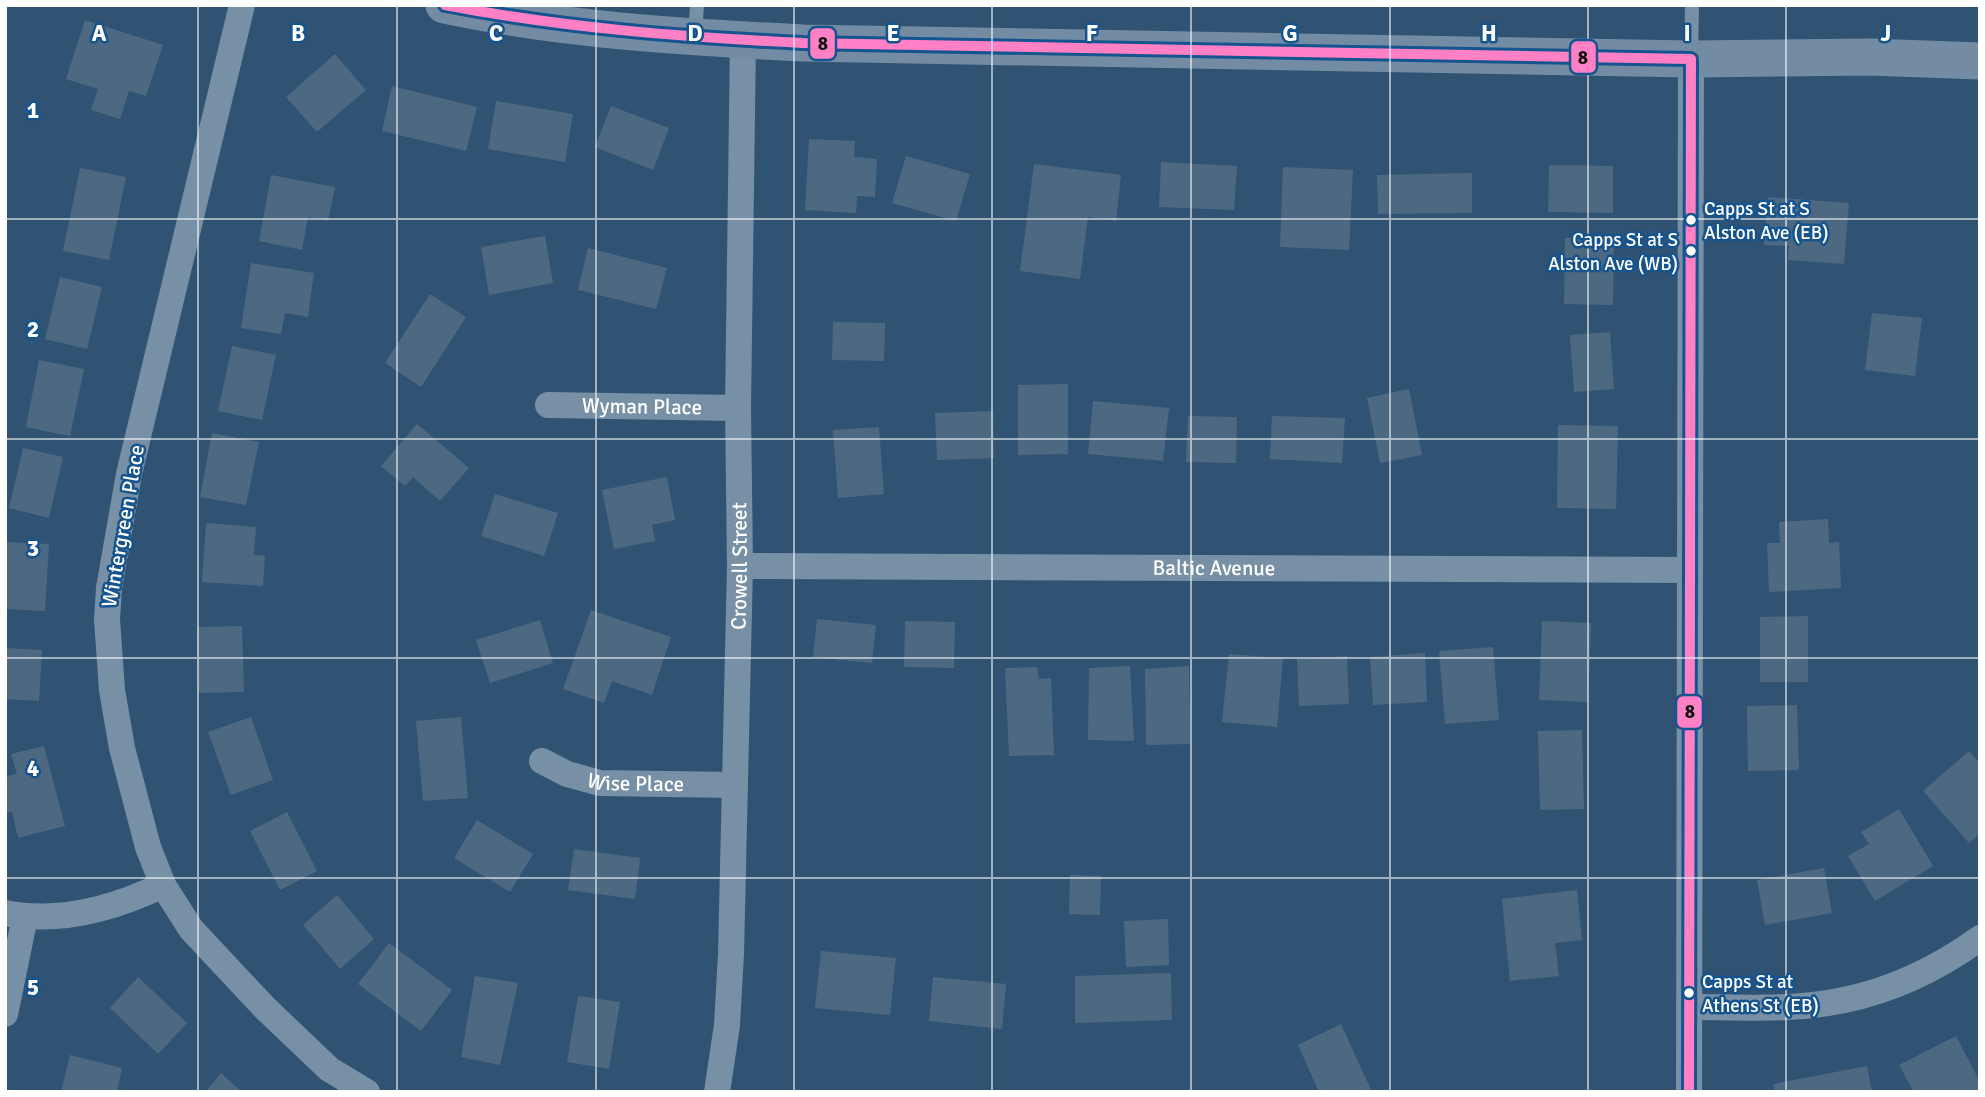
<svg xmlns="http://www.w3.org/2000/svg" width="1985" height="1097" viewBox="0 0 1985 1097" font-family="Signika,sans-serif">
<style>
.building{fill:#4d6982}
.lines{fill:none;stroke-linecap:round;stroke-linejoin:round}
.lane{stroke:#7790a6;stroke-width:14}
.street{stroke:#7790a6;stroke-width:26}
.secondary{stroke:#738ca3;stroke-width:37}
.bus-1-casing{stroke:#15548e;stroke-width:16}
.bus-1{stroke:#ff80c5;stroke-width:10}
.grid{fill:none;stroke:#fff;stroke-width:2;stroke-opacity:0.55}
.bus-dot{fill:#fff;stroke:#15548e;stroke-width:2.5}
.labels{text-anchor:middle;dominant-baseline:central;stroke-width:5;stroke-linejoin:round;paint-order:stroke}
.bus-label{font-size:19px;fill:#fff;stroke:#15548e;text-anchor:start}
.street-label{font-size:21px;fill:#fff;stroke:#15548e}
.grid-label{font-size:23px;text-anchor:middle;font-weight:bold;fill:#fff;stroke:#15548e;stroke-width:5;stroke-linejoin:round;paint-order:stroke}
.line-badge{stroke:#15548e;stroke-width:2.5}
.pale-badge-label{font-size:19px;text-anchor:middle;font-weight:bold;fill:#111}
</style>
<rect width="100%" height="100%" fill="#305373"/>
<g class="building">
<path d="M 85,20 L 163,45 L 146,96 L 129,91 L 120,119 L 91,110 L 98,89 L 66,79 Z"/>
<path d="M 335,54 L 366,90 L 317,132 L 286,97 Z"/>
<path d="M 392,86 L 477,107 L 466,151 L 382,131 Z"/>
<path d="M 496,101 L 573,114 L 565,162 L 488,149 Z"/>
<path d="M 611,106 L 669,128 L 653,170 L 595,147 Z"/>
<path d="M 809,139 L 855,141 L 854,157 L 877,159 L 875,197 L 857,196 L 856,213 L 805,210 Z"/>
<path d="M 906,156 L 970,174 L 956,221 L 892,203 Z"/>
<path d="M 1161,162 L 1237,166 L 1234,210 L 1159,207 Z"/>
<path d="M 1034,164 L 1121,175 L 1116,221 L 1088,217 L 1080,279 L 1020,271 Z"/>
<path d="M 1549,165 L 1613,166 L 1613,213 L 1548,212 Z"/>
<path d="M 1283,167 L 1353,170 L 1349,250 L 1280,247 Z"/>
<path d="M 80,168 L 126,177 L 109,260 L 63,251 Z"/>
<path d="M 1472,173 L 1472,213 L 1378,214 L 1377,175 Z"/>
<path d="M 271,175 L 335,187 L 328,221 L 308,217 L 302,250 L 259,241 Z"/>
<path d="M 1768,197 L 1849,203 L 1844,264 L 1788,260 L 1789,246 L 1764,245 Z"/>
<path d="M 545,236 L 553,283 L 489,295 L 481,247 Z"/>
<path d="M 1565,238 L 1614,239 L 1613,305 L 1564,304 Z"/>
<path d="M 588,248 L 667,268 L 656,309 L 578,290 Z"/>
<path d="M 251,263 L 314,273 L 308,317 L 285,313 L 281,334 L 241,328 Z"/>
<path d="M 60,277 L 102,287 L 87,349 L 45,339 Z"/>
<path d="M 430,294 L 466,317 L 421,387 L 385,363 Z"/>
<path d="M 1872,313 L 1922,318 L 1915,376 L 1865,370 Z"/>
<path d="M 833,322 L 885,323 L 884,361 L 832,360 Z"/>
<path d="M 1610,332 L 1614,389 L 1574,392 L 1570,335 Z"/>
<path d="M 232,346 L 276,355 L 262,420 L 218,411 Z"/>
<path d="M 39,360 L 84,369 L 70,436 L 26,427 Z"/>
<path d="M 1068,384 L 1068,454 L 1018,455 L 1018,385 Z"/>
<path d="M 1409,389 L 1422,455 L 1380,463 L 1367,398 Z"/>
<path d="M 1093,401 L 1169,408 L 1163,461 L 1088,454 Z"/>
<path d="M 993,411 L 994,458 L 937,460 L 935,413 Z"/>
<path d="M 1188,416 L 1237,417 L 1236,463 L 1186,462 Z"/>
<path d="M 1272,416 L 1345,418 L 1342,463 L 1270,459 Z"/>
<path d="M 417,424 L 469,468 L 440,501 L 413,477 L 405,486 L 381,466 Z"/>
<path d="M 1558,425 L 1618,426 L 1616,509 L 1557,508 Z"/>
<path d="M 879,427 L 884,494 L 838,498 L 833,430 Z"/>
<path d="M 212,433 L 259,442 L 246,505 L 200,497 Z"/>
<path d="M 23,448 L 63,457 L 49,518 L 9,508 Z"/>
<path d="M 667,477 L 675,520 L 652,525 L 655,541 L 614,549 L 602,490 Z"/>
<path d="M 495,494 L 558,513 L 544,556 L 481,536 Z"/>
<path d="M 1828,519 L 1829,543 L 1839,542 L 1841,588 L 1769,592 L 1767,543 L 1780,543 L 1779,522 Z"/>
<path d="M 206,523 L 256,527 L 254,555 L 265,556 L 263,586 L 202,582 Z"/>
<path d="M 5,542 L 49,544 L 45,611 L 5,609 Z"/>
<path d="M 591,610 L 671,637 L 652,695 L 612,681 L 604,703 L 563,689 Z"/>
<path d="M 1808,616 L 1808,682 L 1760,682 L 1760,617 Z"/>
<path d="M 817,619 L 876,625 L 872,663 L 813,657 Z"/>
<path d="M 540,620 L 553,663 L 490,683 L 476,640 Z"/>
<path d="M 905,621 L 955,622 L 954,668 L 904,667 Z"/>
<path d="M 1542,621 L 1591,623 L 1588,702 L 1539,700 Z"/>
<path d="M 242,626 L 244,692 L 198,693 L 197,627 Z"/>
<path d="M 1493,647 L 1499,720 L 1445,724 L 1439,651 Z"/>
<path d="M 5,648 L 42,650 L 39,701 L 5,699 Z"/>
<path d="M 1425,653 L 1427,702 L 1373,705 L 1370,657 Z"/>
<path d="M 1229,654 L 1283,658 L 1277,727 L 1222,722 Z"/>
<path d="M 1347,656 L 1349,704 L 1299,706 L 1297,659 Z"/>
<path d="M 1130,666 L 1134,741 L 1088,740 L 1089,668 Z"/>
<path d="M 1189,666 L 1190,744 L 1146,745 L 1145,669 Z"/>
<path d="M 1037,667 L 1039,679 L 1051,678 L 1054,755 L 1009,756 L 1005,668 Z"/>
<path d="M 1797,705 L 1799,770 L 1748,771 L 1747,706 Z"/>
<path d="M 251,717 L 273,780 L 231,795 L 208,732 Z"/>
<path d="M 461,717 L 468,798 L 423,801 L 416,721 Z"/>
<path d="M 1582,730 L 1584,809 L 1540,810 L 1538,731 Z"/>
<path d="M 44,746 L 65,826 L 18,838 L 12,812 L 5,813 L 5,777 L 17,774 L 11,754 Z"/>
<path d="M 1969,751 L 1980,763 L 1980,834 L 1969,843 L 1923,791 Z"/>
<path d="M 1899,809 L 1933,866 L 1875,901 L 1848,856 L 1869,844 L 1861,832 Z"/>
<path d="M 287,812 L 317,871 L 280,890 L 250,831 Z"/>
<path d="M 477,820 L 533,854 L 510,892 L 454,858 Z"/>
<path d="M 574,849 L 640,858 L 635,899 L 568,890 Z"/>
<path d="M 1824,868 L 1832,913 L 1765,925 L 1757,880 Z"/>
<path d="M 1070,875 L 1101,876 L 1100,915 L 1069,914 Z"/>
<path d="M 1577,890 L 1582,940 L 1555,943 L 1559,976 L 1510,981 L 1502,899 Z"/>
<path d="M 337,895 L 374,939 L 340,969 L 303,925 Z"/>
<path d="M 1168,919 L 1169,965 L 1126,967 L 1124,921 Z"/>
<path d="M 389,943 L 452,990 L 421,1031 L 358,984 Z"/>
<path d="M 821,951 L 896,958 L 890,1015 L 815,1008 Z"/>
<path d="M 1171,973 L 1172,1020 L 1075,1023 L 1075,976 Z"/>
<path d="M 475,976 L 518,983 L 500,1065 L 461,1057 Z"/>
<path d="M 138,977 L 187,1023 L 158,1054 L 110,1008 Z"/>
<path d="M 933,977 L 1006,984 L 1002,1029 L 929,1021 Z"/>
<path d="M 578,996 L 620,1002 L 609,1069 L 567,1062 Z"/>
<path d="M 1341,1024 L 1372,1092 L 1319,1092 L 1298,1045 Z"/>
<path d="M 1956,1036 L 1980,1082 L 1980,1092 L 1914,1092 L 1899,1065 Z"/>
<path d="M 70,1055 L 122,1068 L 117,1092 L 61,1092 Z"/>
<path d="M 1867,1066 L 1872,1092 L 1775,1092 L 1773,1084 Z"/>
<path d="M 221,1073 L 242,1092 L 205,1092 Z"/>
</g>
<g class="lines">
<g class="lane">
<path d="M 695,36 L 697,5"/>
<path d="M 1691,59 L 1692,5"/>
</g>
<g class="street">
<path d="M 242,5 L 129,474 L 109,588 L 107,619 L 112,690 L 122,748 L 148,847 L 163,885 L 191,929 L 265,1008 L 329,1069 L 367,1092"/>
<path id="s1" d="M 548,405 L 738,408"/>
<path id="s2" d="M 740,566 L 1690,570"/>
<path id="s3" d="M 542,761 L 567,774 L 600,783 L 735,785"/>
<path d="M 5,913 C 59,924 115,908 163,885"/>
<path d="M 1689,1007 C 1740,1007 1794,1011 1844,1000 C 1893,990 1940,967 1980,938"/>
<path d="M 5,1014 L 25,917"/>
<path id="s4" d="M 717,1092 L 727,1025 L 731,954 L 740,566 L 738,408 L 743,40"/>
<path d="M 1689,1092 L 1691,59"/>
</g>
<path class="secondary" d="M 444,5 C 562,30 683,37 803,43 L 1691,59 L 1870,57 L 1980,61"/>
<defs>
<path id="bus-1" d="M 445,5 C 564,28 683,37 803,43 L 1691,59 L 1689,1092"/>
</defs>
<use href="#bus-1" class="bus-1-casing"/>
<use href="#bus-1" class="bus-1"/>
</g>
<path class="grid" d="M 198,5 L 198,1092M 397,5 L 397,1092M 596,5 L 596,1092M 794,5 L 794,1092M 992,5 L 992,1092M 1191,5 L 1191,1092M 1390,5 L 1390,1092M 1588,5 L 1588,1092M 1786,5 L 1786,1092M 5,219 L 1980,219M 5,439 L 1980,439M 5,658 L 1980,658M 5,878 L 1980,878"/>
<g class="bus-dot">
<circle cx="1691" cy="220" r="6"/>
<circle cx="1691" cy="251" r="6"/>
<circle cx="1689" cy="993" r="6"/>
</g>
<g class="labels">
<g class="bus-label">
<text x="1704" y="209">Capps St at S<tspan x="1704" dy="24">Alston Ave (EB)</tspan></text>
<text x="1678" y="240" text-anchor="end">Capps St at S<tspan x="1678" dy="24">Alston Ave (WB)</tspan></text>
<text x="1702" y="982">Capps St at<tspan x="1702" dy="24">Athens St (EB)</tspan></text>
</g>
<g class="street-label">
<text stroke="none"><textPath href="#s1" startOffset="94">Wyman Place</textPath></text>
<text transform="translate(123 526) rotate(-80)">Wintergreen Place</text>
<text stroke="none"><textPath href="#s4" startOffset="527">Crowell Street</textPath></text>
<text stroke="none"><textPath href="#s2" startOffset="474">Baltic Avenue</textPath></text>
<text stroke="none"><textPath href="#s3" startOffset="98">Wise Place</textPath></text>
</g>
</g>
<g class="grid-label">
<text x="99" y="41">A</text>
<text x="298" y="41">B</text>
<text x="496" y="41">C</text>
<text x="695" y="41">D</text>
<text x="893" y="41">E</text>
<text x="1092" y="41">F</text>
<text x="1290" y="41">G</text>
<text x="1489" y="41">H</text>
<text x="1687" y="41">I</text>
<text x="1886" y="41">J</text>
<text x="33" y="118">1</text>
<text x="33" y="337">2</text>
<text x="33" y="556">3</text>
<text x="33" y="776">4</text>
<text x="33" y="995">5</text>
</g>
<g class="line-badge">
<rect x="809" y="27" width="27" height="33" rx="7" fill="#ff80c5"/>
<rect x="1570" y="40" width="27" height="34" rx="7" fill="#ff80c5"/>
<rect x="1676" y="695" width="27" height="34" rx="7" fill="#ff80c5"/>
</g>
<g class="pale-badge-label">
<text x="823" y="50">8</text>
<text x="1583" y="64">8</text>
<text x="1690" y="718">8</text>
</g>
<rect width="1985" height="1097" fill="none" stroke="#ffffff" stroke-width="14"/>
</svg>
